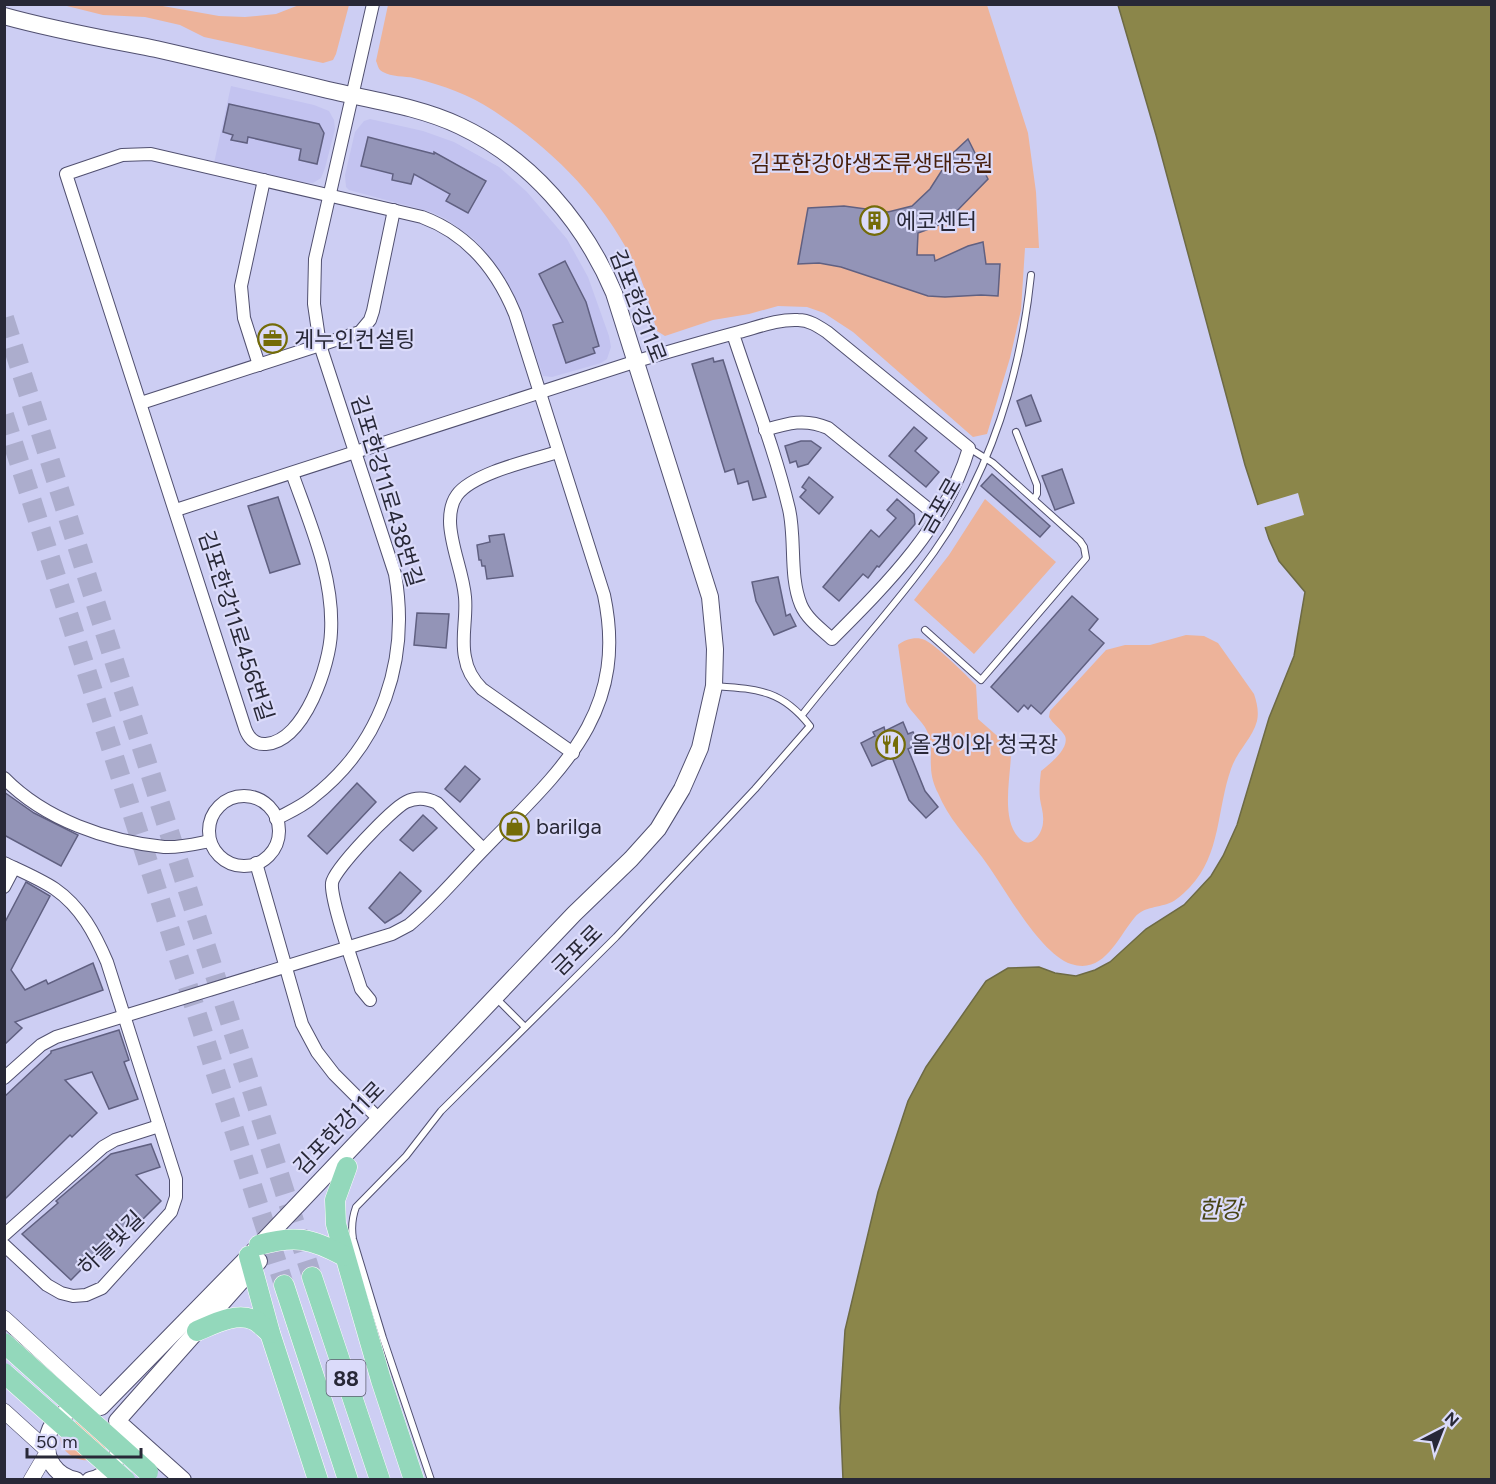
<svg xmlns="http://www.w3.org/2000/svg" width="1496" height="1484" viewBox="0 0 1496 1484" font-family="Figtree,'Noto Sans KR',sans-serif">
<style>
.built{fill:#c3c3f0}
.green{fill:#edb39a}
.water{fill:#8b864a;stroke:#6d6a44;stroke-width:1.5}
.pier{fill:#cdcef3}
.building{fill:#9394b7;stroke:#606081;stroke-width:1.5}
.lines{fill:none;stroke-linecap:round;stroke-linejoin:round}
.trunk-tunnel{stroke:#acadcd;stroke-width:20;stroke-dasharray:20 10;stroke-linecap:butt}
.service-casing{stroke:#515070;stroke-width:8}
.minor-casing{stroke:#515070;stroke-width:14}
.tertiary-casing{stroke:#515070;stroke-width:16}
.secondary-casing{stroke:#515070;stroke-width:18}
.trunk-casing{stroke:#fff;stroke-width:21}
.service{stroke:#fff;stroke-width:6}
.minor{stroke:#fff;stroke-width:12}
.tertiary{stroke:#fff;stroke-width:15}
.secondary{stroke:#fff;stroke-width:16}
.trunk{stroke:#93d8bb;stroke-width:20}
.trunk-bridge-casing{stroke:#fff;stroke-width:21;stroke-linecap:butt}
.trunk-bridge{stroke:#93d8bb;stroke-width:20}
.labels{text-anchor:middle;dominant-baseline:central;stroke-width:4.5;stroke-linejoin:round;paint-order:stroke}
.shield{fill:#dbdbfa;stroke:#5e5e72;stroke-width:1.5}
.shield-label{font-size:21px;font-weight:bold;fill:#282837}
.park-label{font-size:22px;fill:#461f0c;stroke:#dbdbfa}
.poi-label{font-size:22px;fill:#282837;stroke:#dbdbfa;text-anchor:start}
.street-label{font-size:22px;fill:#282837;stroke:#dbdbfa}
.water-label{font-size:24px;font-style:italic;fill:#484414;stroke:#dbdbfa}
</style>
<rect width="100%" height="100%" fill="#cdcef3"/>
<g class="built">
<path d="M 231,86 L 314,105 L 329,111 L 334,120 L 335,129 L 325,168 L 321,178 L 313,183 L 301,182 L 214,163 Z"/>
<path d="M 370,119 L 423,131 L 454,142 L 499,167 L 527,192 L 567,239 L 588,277 L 609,336 L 611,347 L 607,359 L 601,363 L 552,377 L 543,376 L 514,295 L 495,264 L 474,239 L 446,219 L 431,212 L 349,190 L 346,187 L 345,175 L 355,132 L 364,121 Z"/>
</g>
<g class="green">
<path d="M 63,5 L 157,5 L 219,16 L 245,17 L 276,14 L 299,5 L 349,5 L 336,54 L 333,60 L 323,63 L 204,37 L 180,25 L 145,17 L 103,15 Z"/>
<path d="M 388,5 L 987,5 L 1028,133 L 1036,192 L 1039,248 L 1025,248 L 1021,310 L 1010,358 L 987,434 L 973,437 L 853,332 L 824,313 L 807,307 L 778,306 L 749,314 L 713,320 L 665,336 L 657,331 C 650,308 644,282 633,261 C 602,199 552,149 494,111 C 468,94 445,86 414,78 C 405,76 391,77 383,72 C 378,70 378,65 376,61 Z"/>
<path d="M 985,499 L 1056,562 L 974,654 L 914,600 L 949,555 Z"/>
<path d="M 1186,635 L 1204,636 L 1218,643 L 1254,694 C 1257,703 1259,712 1257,721 C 1252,739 1237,751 1231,769 C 1217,808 1221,855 1190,887 C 1185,892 1178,899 1172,902 C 1159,908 1145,906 1135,917 C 1118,937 1104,975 1071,964 C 1039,954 1002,883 982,857 C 966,836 948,818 938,793 C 934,786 931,775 931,767 C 930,754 933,743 927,731 C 922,720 911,713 906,702 L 898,645 C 905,639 917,636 925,640 C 937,646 966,675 976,685 L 978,719 L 1011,748 C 1012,773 999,819 1020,839 C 1031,850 1043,833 1043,822 C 1044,814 1041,806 1040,799 C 1039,789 1040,780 1041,771 C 1050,764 1070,748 1065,736 C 1061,729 1053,724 1049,717 L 1050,711 L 1106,650 L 1125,645 L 1150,645 Z"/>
<path d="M 80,1420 L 107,1445 C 91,1484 30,1438 80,1420 Z"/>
</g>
<path class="water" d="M 1118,5 L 1491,5 L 1491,1479 L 843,1480 L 840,1408 L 845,1330 L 878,1192 L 908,1101 L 926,1067 L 986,981 L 1008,968 L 1039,967 L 1055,973 L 1076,976 L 1095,970 L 1110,962 L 1146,929 L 1184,905 L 1211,876 L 1223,856 L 1237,825 L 1269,718 L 1294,656 L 1305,592 L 1279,561 L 1269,539 L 1245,465 L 1156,135 Z"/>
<path class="pier" d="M 1298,493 L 1304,515 L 1262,528 L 1255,506 Z"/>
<g class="building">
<path d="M 229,104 L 319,124 L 324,133 L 317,164 L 299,160 L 301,149 L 248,137 L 247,143 L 231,140 L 233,135 L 223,132 Z"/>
<path d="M 368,137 L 434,154 L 434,152 L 486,181 L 468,213 L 446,201 L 450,194 L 414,174 L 411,184 L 392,180 L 393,174 L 361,166 Z"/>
<path d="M 968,139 L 988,179 L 952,216 L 937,226 L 918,233 L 917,255 L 934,255 L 935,261 L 968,246 L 983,242 L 986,264 L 1000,264 L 998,296 L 981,295 L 945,297 L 928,296 L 841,267 L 819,263 L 798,264 L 808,208 L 844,206 L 888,212 L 912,206 L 930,189 L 953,153 Z"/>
<path d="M 565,261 L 586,302 L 599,346 L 593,348 L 595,353 L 566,363 L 553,325 L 563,322 L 539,274 Z"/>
<path d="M 713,358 L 714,362 L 723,360 L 766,497 L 753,500 L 748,481 L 738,484 L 734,469 L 725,472 L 692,364 Z"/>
<path d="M 1031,395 L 1041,421 L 1026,426 L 1017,401 Z"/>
<path d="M 914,427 L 927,438 L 915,451 L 939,472 L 926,487 L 889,456 Z"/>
<path d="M 801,441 L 811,441 L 821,448 L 808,464 L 798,467 L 796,461 L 790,463 L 785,446 Z"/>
<path d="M 1062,469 L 1074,503 L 1055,510 L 1042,476 Z"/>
<path d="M 992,474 L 1050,526 L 1040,537 L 981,486 Z"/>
<path d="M 809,477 L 833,497 L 819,514 L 800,497 L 806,490 L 802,487 Z"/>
<path d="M 278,497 L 300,564 L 270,573 L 248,506 Z"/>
<path d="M 897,499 L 914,514 L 915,524 L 879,567 L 877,566 L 868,578 L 863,574 L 839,601 L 823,587 L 871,530 L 879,537 L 896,518 L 887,510 Z"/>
<path d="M 504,534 L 513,576 L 487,579 L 485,566 L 482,566 L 481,560 L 479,560 L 477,545 L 490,542 L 489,536 Z"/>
<path d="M 778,577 L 786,616 L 790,614 L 796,626 L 774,635 L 756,601 L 752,582 Z"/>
<path d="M 1072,596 L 1098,619 L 1089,630 L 1104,643 L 1041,714 L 1031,705 L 1028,709 L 1024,705 L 1018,712 L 991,687 Z"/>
<path d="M 417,613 L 449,614 L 446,648 L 414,645 Z"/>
<path d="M 903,722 L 908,734 L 913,732 L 919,744 L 908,749 L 925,791 L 938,807 L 926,818 L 909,800 L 892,757 L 872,766 L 861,743 L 875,736 L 873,732 L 884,727 L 885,731 Z"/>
<path d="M 465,766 L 480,779 L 460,802 L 445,789 Z"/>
<path d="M 357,783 L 376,802 L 327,854 L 308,836 Z"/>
<path d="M 4,792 L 34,813 L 78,835 L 61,866 L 4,835 Z"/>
<path d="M 423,815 L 437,828 L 413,851 L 400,840 Z"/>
<path d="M 400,872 L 421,891 L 401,913 L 385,923 L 369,908 Z"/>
<path d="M 26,882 L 50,896 L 11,970 L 25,990 L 46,980 L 48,984 L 93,963 L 103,990 L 15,1022 L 22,1028 L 4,1045 L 4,924 Z"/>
<path d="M 119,1030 L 129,1060 L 124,1062 L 138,1099 L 109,1109 L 92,1072 L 65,1080 L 97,1113 L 72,1137 L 70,1135 L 4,1200 L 4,1097 L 51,1053 L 51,1051 Z"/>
<path d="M 151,1144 L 160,1167 L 136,1175 L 161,1201 L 137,1225 L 131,1219 L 71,1280 L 22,1234 L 58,1203 L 56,1201 L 111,1154 Z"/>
</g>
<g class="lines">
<g class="trunk-tunnel">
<path d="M 4,318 L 312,1277"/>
<path d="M 4,415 L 284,1285"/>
</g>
<defs>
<g id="service">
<path d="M 1016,432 L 1037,485 L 1037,494 L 1034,499"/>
<path d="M 925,630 L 981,680 L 1086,558 L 1084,547 L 1080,541 L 993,463 L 969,448"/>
<path d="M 802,715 C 845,660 893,609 934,552 C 991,472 1021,372 1031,275"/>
<path d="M 501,1003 L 525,1027"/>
<path d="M 431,1480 L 383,1338 L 353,1239 C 351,1227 352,1218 356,1207 L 406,1156 L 441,1111 L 616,937 L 755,789 L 810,726 C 782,690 758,689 715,686"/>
</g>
<g id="minor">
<path d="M 259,365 L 244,318 L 241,286 L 264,180"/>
<path d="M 141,403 L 360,332 L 370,320 L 373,311 L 394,210"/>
<path d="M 765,430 C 788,423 805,418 828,428 L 937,516"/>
<path d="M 558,452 C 532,460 473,473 457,495 C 452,502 450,512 450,521 C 450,545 463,572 465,597 C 467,617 461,638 465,657 C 467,670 473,680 482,689 L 573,753"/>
<path d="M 176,510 L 637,361 C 671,351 705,341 739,332 C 758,327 778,319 798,320 C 809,320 818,326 827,332 L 969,448 C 947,524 887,584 832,639 C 821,629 807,619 801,605 C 789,576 796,540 789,509 C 775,450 752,392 733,334"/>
<path d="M 4,778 C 45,820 107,841 164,847 C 180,848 195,844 210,841"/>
<circle cx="244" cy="831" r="35"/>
<path d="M 276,819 C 289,812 301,807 312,798 C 382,744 410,660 395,574 L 320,345 L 314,304 L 315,259 L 373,4"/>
<path d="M 4,863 C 21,871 40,879 55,889 C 81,907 95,934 107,962 L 176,1179 L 176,1197 L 171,1212 L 102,1288 L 86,1295 L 73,1296 L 61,1293 L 47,1285 L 4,1245"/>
<path d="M 256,863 L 302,1024 L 317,1052 L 334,1074 L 379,1119"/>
<path d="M 4,887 L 14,868"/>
<path d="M 370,1000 L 361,989 C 355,969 330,900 332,883 C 334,869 392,809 406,802 C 416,797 427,798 437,803 L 483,849"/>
<path d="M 4,1078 L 41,1045 L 56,1037 L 392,934 L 409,925 C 437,902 460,873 486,847 C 561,770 629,713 604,595 L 515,314 C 497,270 468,234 422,217 L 151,154 L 122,155 L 66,174 L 244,725 C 247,736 253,745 266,744 C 305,741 330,664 331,632 C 334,577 310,524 292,473"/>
<path d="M 4,1235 L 103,1147 L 115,1140 L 159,1126"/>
</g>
<g id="tertiary">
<path d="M 4,1318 L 101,1407"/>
<path d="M 4,1411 L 48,1451 L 31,1480"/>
</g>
<g id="secondary">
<path d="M 4,16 C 54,30 105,39 156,49 C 213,62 271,76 328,90 C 371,100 421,107 460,126 C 530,159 584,222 614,293 L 710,597 L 715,649 L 714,686 L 700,748 L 682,789 L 658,829 L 631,859 L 574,914 L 249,1256 L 101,1407"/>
<path d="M 76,1480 C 34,1472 37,1409 87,1407"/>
<path d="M 90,1480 C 111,1476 122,1456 119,1436"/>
<path d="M 183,1480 L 117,1421 L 259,1261"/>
</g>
<g id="trunk">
<path d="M 347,1167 L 335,1200 L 336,1224 L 381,1380 L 414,1480"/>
<path d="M 259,1245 C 295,1235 311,1238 344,1256"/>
<path d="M 249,1256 L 270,1333 L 318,1480"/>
<path d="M 312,1277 L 380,1480"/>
<path d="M 284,1285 L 348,1480"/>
<path d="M 197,1331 C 214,1324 236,1312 254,1320 C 260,1323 265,1329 270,1333"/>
</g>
</defs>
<use href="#service" class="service-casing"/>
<use href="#minor" class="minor-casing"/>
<use href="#tertiary" class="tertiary-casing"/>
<use href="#secondary" class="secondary-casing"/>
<use href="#trunk" class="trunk-casing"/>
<use href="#service" class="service"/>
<use href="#minor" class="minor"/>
<use href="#tertiary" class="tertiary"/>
<use href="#secondary" class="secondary"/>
<use href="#trunk" class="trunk"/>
<defs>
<g id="trunk-bridge">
<path d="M 4,1343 L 148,1472"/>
<path d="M 4,1373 L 125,1480"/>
</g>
</defs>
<use href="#trunk-bridge" class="trunk-bridge-casing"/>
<use href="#trunk-bridge" class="trunk-bridge"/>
</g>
<defs>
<symbol id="building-ring" viewBox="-11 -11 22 22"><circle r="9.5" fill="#dbdbfa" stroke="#746c08" stroke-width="1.5"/><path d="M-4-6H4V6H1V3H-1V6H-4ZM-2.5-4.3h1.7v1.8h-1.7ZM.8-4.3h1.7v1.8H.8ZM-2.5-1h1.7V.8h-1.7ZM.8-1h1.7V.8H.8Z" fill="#746c08"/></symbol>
<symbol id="office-ring" viewBox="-11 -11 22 22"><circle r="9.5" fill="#dbdbfa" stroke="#746c08" stroke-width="1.5"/><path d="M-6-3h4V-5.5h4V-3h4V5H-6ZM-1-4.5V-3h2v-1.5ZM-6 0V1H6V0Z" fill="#746c08"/></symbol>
<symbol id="restaurant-ring" viewBox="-11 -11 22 22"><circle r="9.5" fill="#dbdbfa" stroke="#746c08" stroke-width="1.5"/><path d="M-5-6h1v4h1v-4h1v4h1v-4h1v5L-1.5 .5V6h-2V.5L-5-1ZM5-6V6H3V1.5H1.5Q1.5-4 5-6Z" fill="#746c08"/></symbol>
<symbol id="shop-ring" viewBox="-11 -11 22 22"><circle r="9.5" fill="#dbdbfa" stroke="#746c08" stroke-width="1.5"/><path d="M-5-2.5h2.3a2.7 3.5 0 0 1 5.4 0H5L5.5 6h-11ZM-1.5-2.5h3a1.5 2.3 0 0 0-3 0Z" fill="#746c08"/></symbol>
</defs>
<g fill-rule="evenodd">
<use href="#building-ring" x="858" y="204" width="33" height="33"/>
<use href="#office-ring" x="256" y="322" width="33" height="33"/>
<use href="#restaurant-ring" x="874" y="728" width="33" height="33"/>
<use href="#shop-ring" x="498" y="810" width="33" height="33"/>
</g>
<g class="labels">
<rect class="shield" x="326.5" y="1360" width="39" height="36" rx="4.5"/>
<g class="shield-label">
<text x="346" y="1378">88</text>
</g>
<g class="park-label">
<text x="872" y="163">김포한강야생조류생태공원</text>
</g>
<g class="poi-label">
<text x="896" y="221">에코센터</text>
<text x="294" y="339">게누인컨설팅</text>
<text x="911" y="744">올갱이와 청국장</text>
<text x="536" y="826">barilga</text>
</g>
<g class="street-label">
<text transform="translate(638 306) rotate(69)">김포한강11로</text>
<text transform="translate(387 491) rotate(73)">김포한강11로438번길</text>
<text transform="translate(940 506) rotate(-60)">금포로</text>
<text transform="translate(236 626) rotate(72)">김포한강11로456번길</text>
<text transform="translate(577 950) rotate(-45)">금포로</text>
<text transform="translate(339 1128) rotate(-46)">김포한강11로</text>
<text transform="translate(111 1243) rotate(-44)">하늘빛길</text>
</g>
<g class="water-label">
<text x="1220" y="1209">한강</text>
</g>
</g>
<rect width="1496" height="1484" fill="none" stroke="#282837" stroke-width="12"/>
<g transform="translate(1442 1430) rotate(42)" stroke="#dbdbfa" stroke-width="4.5" paint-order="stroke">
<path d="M0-4.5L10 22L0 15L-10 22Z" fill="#282837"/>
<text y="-9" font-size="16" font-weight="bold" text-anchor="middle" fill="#282837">N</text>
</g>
<path d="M27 1448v9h114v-9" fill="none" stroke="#282837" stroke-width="3"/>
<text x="36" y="1448" font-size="18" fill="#282837" stroke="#dbdbfa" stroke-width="4.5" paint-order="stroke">50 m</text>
</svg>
